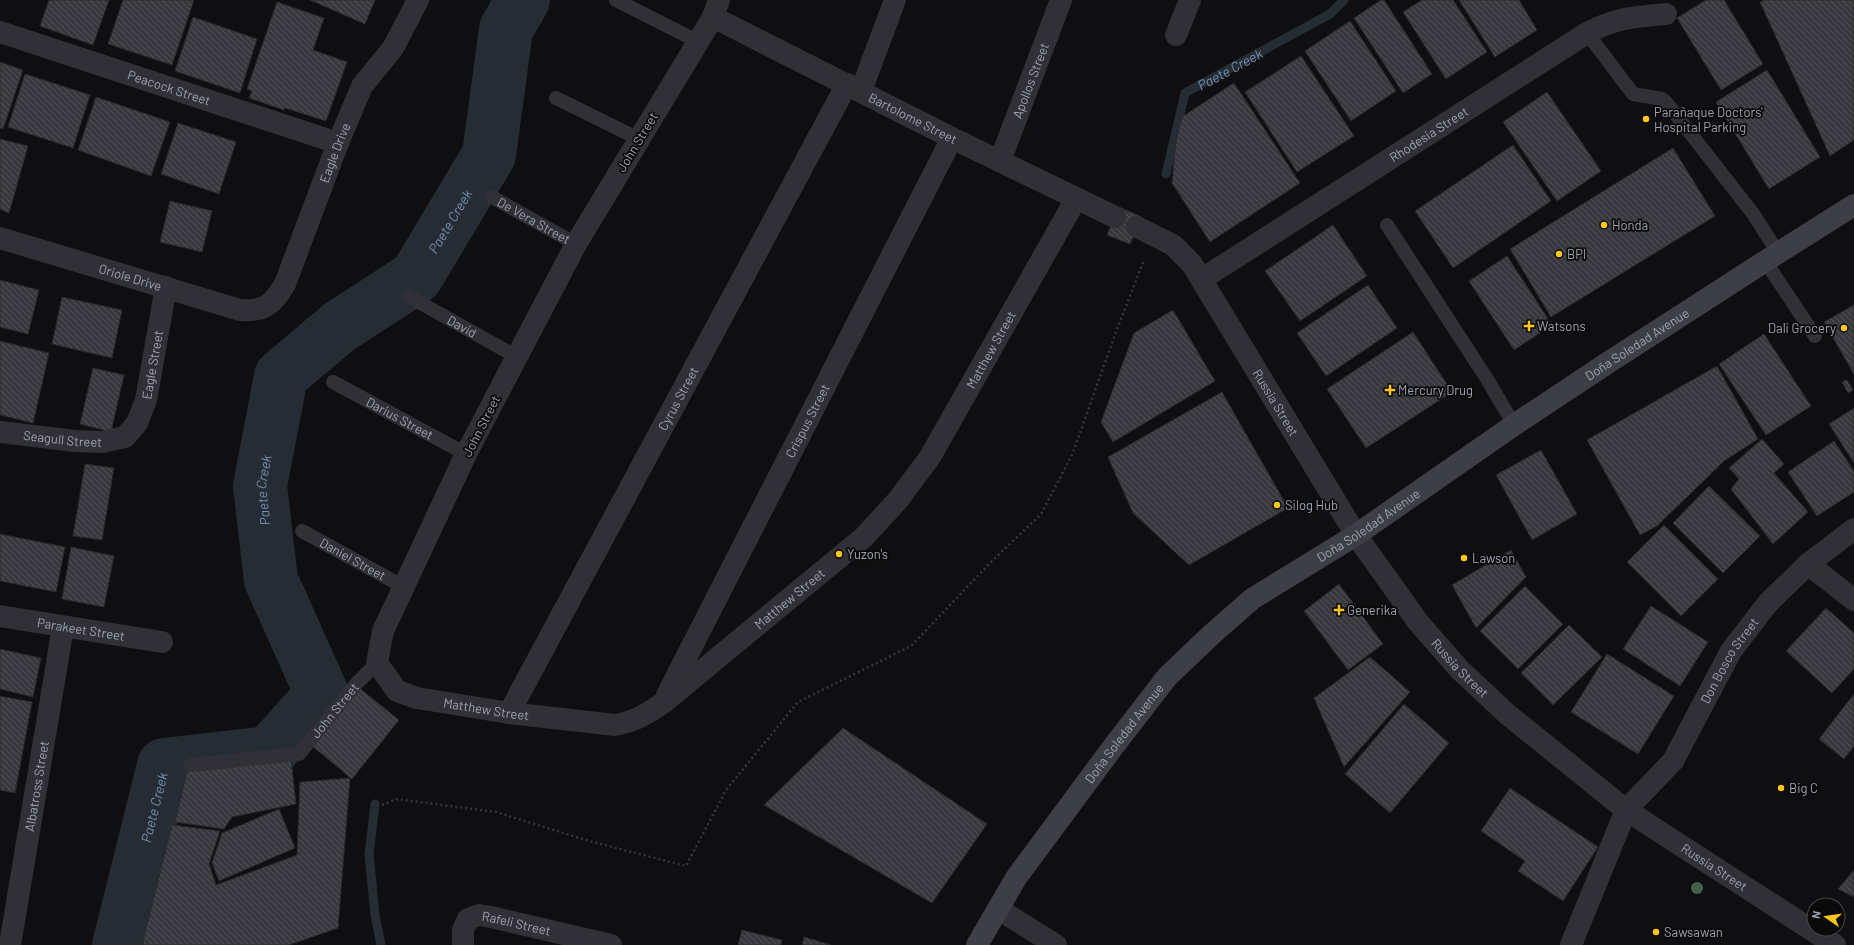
<svg xmlns="http://www.w3.org/2000/svg" width="1854" height="945" viewBox="0 0 1854 945" font-family="Barlow,sans-serif">
<style>
.lines{fill:none;stroke-linecap:round;stroke-linejoin:round}
.stream{stroke:#252c34;stroke-width:9}
.river{stroke:#252c34;stroke-width:54}
.building{fill:url(#building-back-hatch);stroke:#29292d}
.path{stroke:#36373d;stroke-width:2.5;stroke-dasharray:2 3;stroke-linecap:butt}
.service{stroke:#303036;stroke-width:14}
.minor{stroke:#303036;stroke-width:22}
.secondary{stroke:#3e3f46;stroke-width:22}
.tree{fill:#475e4b}
.poi-dot{fill:#fdc71b;stroke:#0a0a0b;stroke-width:1.5}
.labels{text-anchor:middle;dominant-baseline:central;stroke-width:3.5;stroke-linejoin:round;paint-order:stroke}
.street-label{font-size:13px;fill:#9fa3b2;stroke:#0a0a0b}
.poi-label{font-size:13px;fill:#9fa3b2;stroke:#0a0a0b;text-anchor:start}
.water-label{font-size:14px;font-style:italic;fill:#738eb1;stroke:#0a0a0b}
</style>
<defs>
<pattern id="building-back-hatch" width="6" height="6" patternUnits="userSpaceOnUse"><rect width="6" height="6" fill="#38393e"/><path d="M-1 5l2 2M0 0l6 6M5-1l2 2" fill="none" stroke="#525258"/></pattern>
</defs>
<rect width="100%" height="100%" fill="#0f0f11"/>
<g class="lines">
<g class="stream">
<path id="s1" d="M 1166,174 L 1185,93 L 1330,14 L 1344,0"/>
<path d="M 375,804 L 369,854 L 375,915 L 381,945"/>
</g>
<path class="river" id="s2" d="M 119,945 L 164,765 L 269,753 L 322,694 L 271,580 L 260,486 L 281,376 L 339,327 L 416,277 L 489,155 L 506,29 L 523,0"/>
</g>
<g class="building">
<path d="M 49,0 L 109,0 L 93,45 L 40,26 Z"/>
<path d="M 123,0 L 194,0 L 172,65 L 108,44 Z"/>
<path d="M 310,0 L 375,0 L 365,24 Z"/>
<path d="M 1381,0 L 1384,0 L 1432,74 L 1403,93 L 1354,18 Z"/>
<path d="M 1422,0 L 1453,0 L 1487,52 L 1446,79 L 1403,12 Z"/>
<path d="M 1459,0 L 1519,0 L 1537,30 L 1495,57 Z"/>
<path d="M 1706,0 L 1724,0 L 1763,64 L 1721,90 L 1677,18 Z"/>
<path d="M 1765,0 L 1854,0 L 1854,140 L 1830,156 L 1760,2 Z"/>
<path d="M 277,2 L 324,18 L 313,50 L 347,62 L 326,121 L 285,108 L 284,110 L 249,98 L 252,91 L 247,89 Z"/>
<path d="M 193,17 L 257,39 L 240,93 L 175,71 Z"/>
<path d="M 1350,21 L 1396,91 L 1351,121 L 1305,51 Z"/>
<path d="M 1301,56 L 1354,136 L 1297,172 L 1245,92 Z"/>
<path d="M 0,62 L 23,70 L 3,129 L 0,128 Z"/>
<path d="M 1767,70 L 1820,157 L 1769,189 L 1716,102 Z"/>
<path d="M 25,74 L 90,95 L 73,148 L 8,127 Z"/>
<path d="M 1234,83 L 1300,183 L 1210,242 L 1172,183 L 1176,141 L 1182,117 Z"/>
<path d="M 1547,92 L 1601,171 L 1557,201 L 1503,122 Z"/>
<path d="M 96,97 L 170,122 L 151,176 L 78,150 Z"/>
<path d="M 178,123 L 236,142 L 219,194 L 161,174 Z"/>
<path d="M 0,139 L 28,146 L 9,213 L 0,209 Z"/>
<path d="M 1513,145 L 1551,201 L 1453,268 L 1415,211 Z"/>
<path d="M 1673,148 L 1715,216 L 1551,317 L 1510,249 Z"/>
<path d="M 170,201 L 212,211 L 202,252 L 160,242 Z"/>
<path d="M 1119,207 L 1142,217 L 1130,244 L 1107,235 Z"/>
<path d="M 1333,225 L 1367,276 L 1300,321 L 1265,271 Z"/>
<path d="M 1507,256 L 1552,325 L 1514,350 L 1469,281 Z"/>
<path d="M 0,280 L 39,290 L 28,334 L 0,327 Z"/>
<path d="M 1368,285 L 1397,328 L 1326,376 L 1297,333 Z"/>
<path d="M 62,297 L 122,310 L 112,358 L 52,344 Z"/>
<path d="M 1854,305 L 1854,374 L 1824,322 Z"/>
<path d="M 1173,310 L 1215,381 L 1113,442 L 1101,422 L 1134,333 Z"/>
<path d="M 1413,332 L 1452,392 L 1366,448 L 1327,389 Z"/>
<path d="M 1764,334 L 1811,406 L 1766,435 L 1719,364 Z"/>
<path d="M 0,341 L 49,353 L 33,423 L 0,415 Z"/>
<path d="M 1717,366 L 1758,439 L 1724,461 L 1657,526 L 1640,535 L 1587,440 Z"/>
<path d="M 93,368 L 124,375 L 111,432 L 80,424 Z"/>
<path d="M 1847,380 L 1853,390 L 1848,393 L 1842,382 Z"/>
<path d="M 1222,392 L 1288,508 L 1189,565 L 1133,513 L 1108,457 Z"/>
<path d="M 1854,408 L 1854,463 L 1829,424 Z"/>
<path d="M 1762,439 L 1784,464 L 1774,473 L 1808,512 L 1773,544 L 1731,489 L 1739,479 L 1729,468 Z"/>
<path d="M 1834,441 L 1854,471 L 1854,492 L 1817,516 L 1788,472 Z"/>
<path d="M 1541,450 L 1577,514 L 1532,540 L 1496,475 Z"/>
<path d="M 85,464 L 114,468 L 102,540 L 73,536 Z"/>
<path d="M 1709,486 L 1760,536 L 1723,573 L 1673,523 Z"/>
<path d="M 1664,525 L 1718,579 L 1681,616 L 1627,562 Z"/>
<path d="M 0,534 L 65,547 L 56,592 L 0,581 Z"/>
<path d="M 71,547 L 114,556 L 104,607 L 62,599 Z"/>
<path d="M 1511,550 L 1526,577 L 1476,628 L 1452,585 Z"/>
<path d="M 1339,584 L 1383,644 L 1348,670 L 1304,611 Z"/>
<path d="M 1525,586 L 1563,624 L 1518,669 L 1480,631 Z"/>
<path d="M 1651,606 L 1708,642 L 1680,686 L 1623,649 Z"/>
<path d="M 1826,608 L 1854,633 L 1854,669 L 1832,693 L 1786,651 Z"/>
<path d="M 1569,625 L 1602,657 L 1553,705 L 1521,673 Z"/>
<path d="M 0,649 L 41,658 L 33,697 L 0,689 Z"/>
<path d="M 1607,654 L 1674,696 L 1638,754 L 1571,712 Z"/>
<path d="M 1370,657 L 1410,692 L 1344,767 L 1314,698 Z"/>
<path d="M 358,687 L 399,720 L 352,779 L 311,745 Z"/>
<path d="M 1854,694 L 1854,746 L 1844,759 L 1819,739 Z"/>
<path d="M 0,696 L 32,702 L 15,793 L 0,790 Z"/>
<path d="M 1404,704 L 1449,743 L 1390,813 L 1345,774 Z"/>
<path d="M 843,728 L 987,824 L 932,903 L 764,805 Z"/>
<path d="M 291,759 L 296,804 L 232,817 L 224,829 L 175,822 L 188,767 Z"/>
<path d="M 350,778 L 338,928 L 289,945 L 144,945 L 143,941 L 172,825 L 220,831 L 209,864 L 216,885 L 297,855 L 300,782 Z"/>
<path d="M 1510,788 L 1598,847 L 1563,901 L 1518,871 L 1525,861 L 1481,831 Z"/>
<path d="M 279,809 L 295,848 L 219,881 L 212,863 L 222,833 Z"/>
<path d="M 1854,870 L 1854,897 L 1838,889 Z"/>
<path d="M 742,930 L 782,940 L 781,945 L 738,945 Z"/>
<path d="M 804,937 L 831,945 L 802,945 Z"/>
</g>
<g class="lines">
<path class="path" d="M 382,805 L 396,799 L 496,812 L 589,841 L 686,866 L 726,790 L 798,702 L 911,646 L 992,561 L 1041,514 L 1072,455 L 1116,332 L 1144,260"/>
<g class="service">
<path d="M 616,0 L 697,41"/>
<path d="M 1587,33 L 1633,94 L 1662,99 L 1666,102 L 1754,215 L 1778,253"/>
<path d="M 556,98 L 639,139"/>
<path id="s3" d="M 492,197 L 576,244"/>
<path d="M 1387,225 L 1487,379 L 1514,425"/>
<path d="M 1765,261 L 1815,336"/>
<path id="s4" d="M 408,296 L 517,357"/>
<path id="s5" d="M 333,382 L 466,454"/>
<path id="s6" d="M 302,531 L 404,587"/>
<path id="s7" d="M 191,765 L 299,754 L 357,683 L 377,663"/>
</g>
<g class="minor">
<path id="s8" d="M 719,0 L 713,17 L 576,244 L 466,454 L 383,631 L 377,663 L 397,691 L 417,698 L 509,713 L 615,725 C 634,722 647,714 663,703 L 864,537 L 898,500 L 930,457 L 1076,199"/>
<path id="s9" d="M 713,17 L 952,138 L 1115,217"/>
<path id="s10" d="M 0,32 L 338,143"/>
<path d="M 1176,35 L 1190,0"/>
<path d="M 861,91 L 895,0"/>
<path id="s11" d="M 1000,161 L 1061,0"/>
<path id="s12" d="M 1137,227 L 1173,245 L 1192,264 L 1356,535 L 1418,622 L 1460,670 L 1507,714 L 1626,810 L 1835,945"/>
<path id="s13" d="M 0,238 L 240,310 C 265,312 273,304 285,284 L 338,143 L 362,86 L 393,48 L 418,0"/>
<path id="s14" d="M 1202,279 L 1587,33 C 1616,18 1633,17 1666,14"/>
<path id="s15" d="M 0,432 L 75,441 L 102,442 L 125,437 L 137,423 L 146,400 L 166,287"/>
<path d="M 1808,564 L 1854,600"/>
<path id="s16" d="M 0,616 L 162,642"/>
<path id="s17" d="M 667,695 L 952,138"/>
<path id="s18" d="M 509,713 L 847,84"/>
<path d="M 998,909 L 1056,945"/>
<path id="s19" d="M 10,945 L 63,627"/>
<path id="s20" d="M 463,945 L 463,930 L 468,919 L 479,915 L 491,917 L 611,945"/>
<path id="s21" d="M 1571,945 L 1626,810 L 1673,761 L 1731,651 L 1768,603 L 1808,564 L 1854,529"/>
</g>
<path class="secondary" id="s22" d="M 977,945 L 1016,878 L 1113,747 L 1167,677 L 1211,635 L 1252,599 L 1356,535 L 1514,425 L 1609,362 L 1778,253 L 1854,205"/>
</g>
<circle class="tree" cx="1697" cy="888" r="6"/>
<g class="poi-dot">
<circle cx="1646" cy="119" r="4"/>
<circle cx="1604" cy="225" r="4"/>
<circle cx="1559" cy="254" r="4"/>
<path d="M1527 320h4v4h4v4h-4v4h-4v-4h-4v-4h4z"/>
<circle cx="1844" cy="328" r="4"/>
<path d="M1388 384h4v4h4v4h-4v4h-4v-4h-4v-4h4z"/>
<circle cx="1277" cy="505" r="4"/>
<circle cx="839" cy="554" r="4"/>
<circle cx="1464" cy="558" r="4"/>
<path d="M1337 604h4v4h4v4h-4v4h-4v-4h-4v-4h4z"/>
<circle cx="1781" cy="788" r="4"/>
<circle cx="1656" cy="932" r="4"/>
</g>
<g class="labels">
<g class="street-label">
<text stroke="none"><textPath href="#s11" startOffset="86">Apollos Street</textPath></text>
<text stroke="none"><textPath href="#s10" startOffset="178">Peacock Street</textPath></text>
<text stroke="none"><textPath href="#s9" startOffset="224">Bartolome Street</textPath></text>
<text stroke="none"><textPath href="#s14" startOffset="269">Rhodesia Street</textPath></text>
<text transform="translate(637 142) rotate(-59)">John Street</text>
<text stroke="none"><textPath href="#s13" startOffset="447">Eagle Drive</textPath></text>
<text stroke="none"><textPath href="#s3" startOffset="48">De Vera Street</textPath></text>
<text stroke="none"><textPath href="#s13" startOffset="136">Oriole Drive</textPath></text>
<text stroke="none"><textPath href="#s4" startOffset="62">David</textPath></text>
<text stroke="none"><textPath href="#s22" startOffset="906">Doña Soledad Avenue</textPath></text>
<text stroke="none"><textPath href="#s8" startOffset="1545">Matthew Street</textPath></text>
<text stroke="none"><textPath href="#s15" startOffset="205">Eagle Street</textPath></text>
<text stroke="none"><textPath href="#s18" startOffset="357">Cyrus Street</textPath></text>
<text stroke="none"><textPath href="#s12" startOffset="229">Russia Street</textPath></text>
<text stroke="none"><textPath href="#s5" startOffset="76">Darius Street</textPath></text>
<text stroke="none"><textPath href="#s17" startOffset="308">Crispus Street</textPath></text>
<text transform="translate(481 426) rotate(-63)">John Street</text>
<text stroke="none"><textPath href="#s15" startOffset="63">Seagull Street</textPath></text>
<text stroke="none"><textPath href="#s22" startOffset="582">Doña Soledad Avenue</textPath></text>
<text stroke="none"><textPath href="#s6" startOffset="58">Daniel Street</textPath></text>
<text stroke="none"><textPath href="#s8" startOffset="1221">Matthew Street</textPath></text>
<text stroke="none"><textPath href="#s16" startOffset="82">Parakeet Street</textPath></text>
<text stroke="none"><textPath href="#s21" startOffset="329">Don Bosco Street</textPath></text>
<text stroke="none"><textPath href="#s12" startOffset="553">Russia Street</textPath></text>
<text stroke="none"><textPath href="#s8" startOffset="874">Matthew Street</textPath></text>
<text stroke="none"><textPath href="#s7" startOffset="165">John Street</textPath></text>
<text stroke="none"><textPath href="#s22" startOffset="258">Doña Soledad Avenue</textPath></text>
<text stroke="none"><textPath href="#s19" startOffset="161">Albatross Street</textPath></text>
<text stroke="none"><textPath href="#s12" startOffset="877">Russia Street</textPath></text>
<text stroke="none"><textPath href="#s20" startOffset="77">Rafeli Street</textPath></text>
</g>
<g class="poi-label">
<text x="1654" y="112">Parañaque Doctors'<tspan x="1654" dy="15">Hospital Parking</tspan></text>
<text x="1612" y="225">Honda</text>
<text x="1567" y="254">BPI</text>
<text x="1537" y="326">Watsons</text>
<text x="1836" y="328" text-anchor="end">Dali Grocery</text>
<text x="1398" y="390">Mercury Drug</text>
<text x="1285" y="505">Silog Hub</text>
<text x="847" y="554">Yuzon's</text>
<text x="1472" y="558">Lawson</text>
<text x="1347" y="610">Generika</text>
<text x="1789" y="788">Big C</text>
<text x="1664" y="932">Sawsawan</text>
</g>
<g class="water-label">
<text stroke="none"><textPath href="#s1" startOffset="134">Paete Creek</textPath></text>
<text stroke="none"><textPath href="#s2" startOffset="935">Paete Creek</textPath></text>
<text stroke="none"><textPath href="#s2" startOffset="586">Paete Creek</textPath></text>
<text stroke="none"><textPath href="#s2" startOffset="142">Paete Creek</textPath></text>
</g>
</g>
<g transform="translate(1826 917) rotate(283)"><circle r="19" fill="#0a0a0b" stroke="#46474e"/>
<path d="M0-3L7 15L0 10L-7 15Z" fill="#fdc71b"/>
<text y="-6" font-size="11" font-weight="bold" text-anchor="middle" fill="#9fa3b2">N</text>
</g>
</svg>
